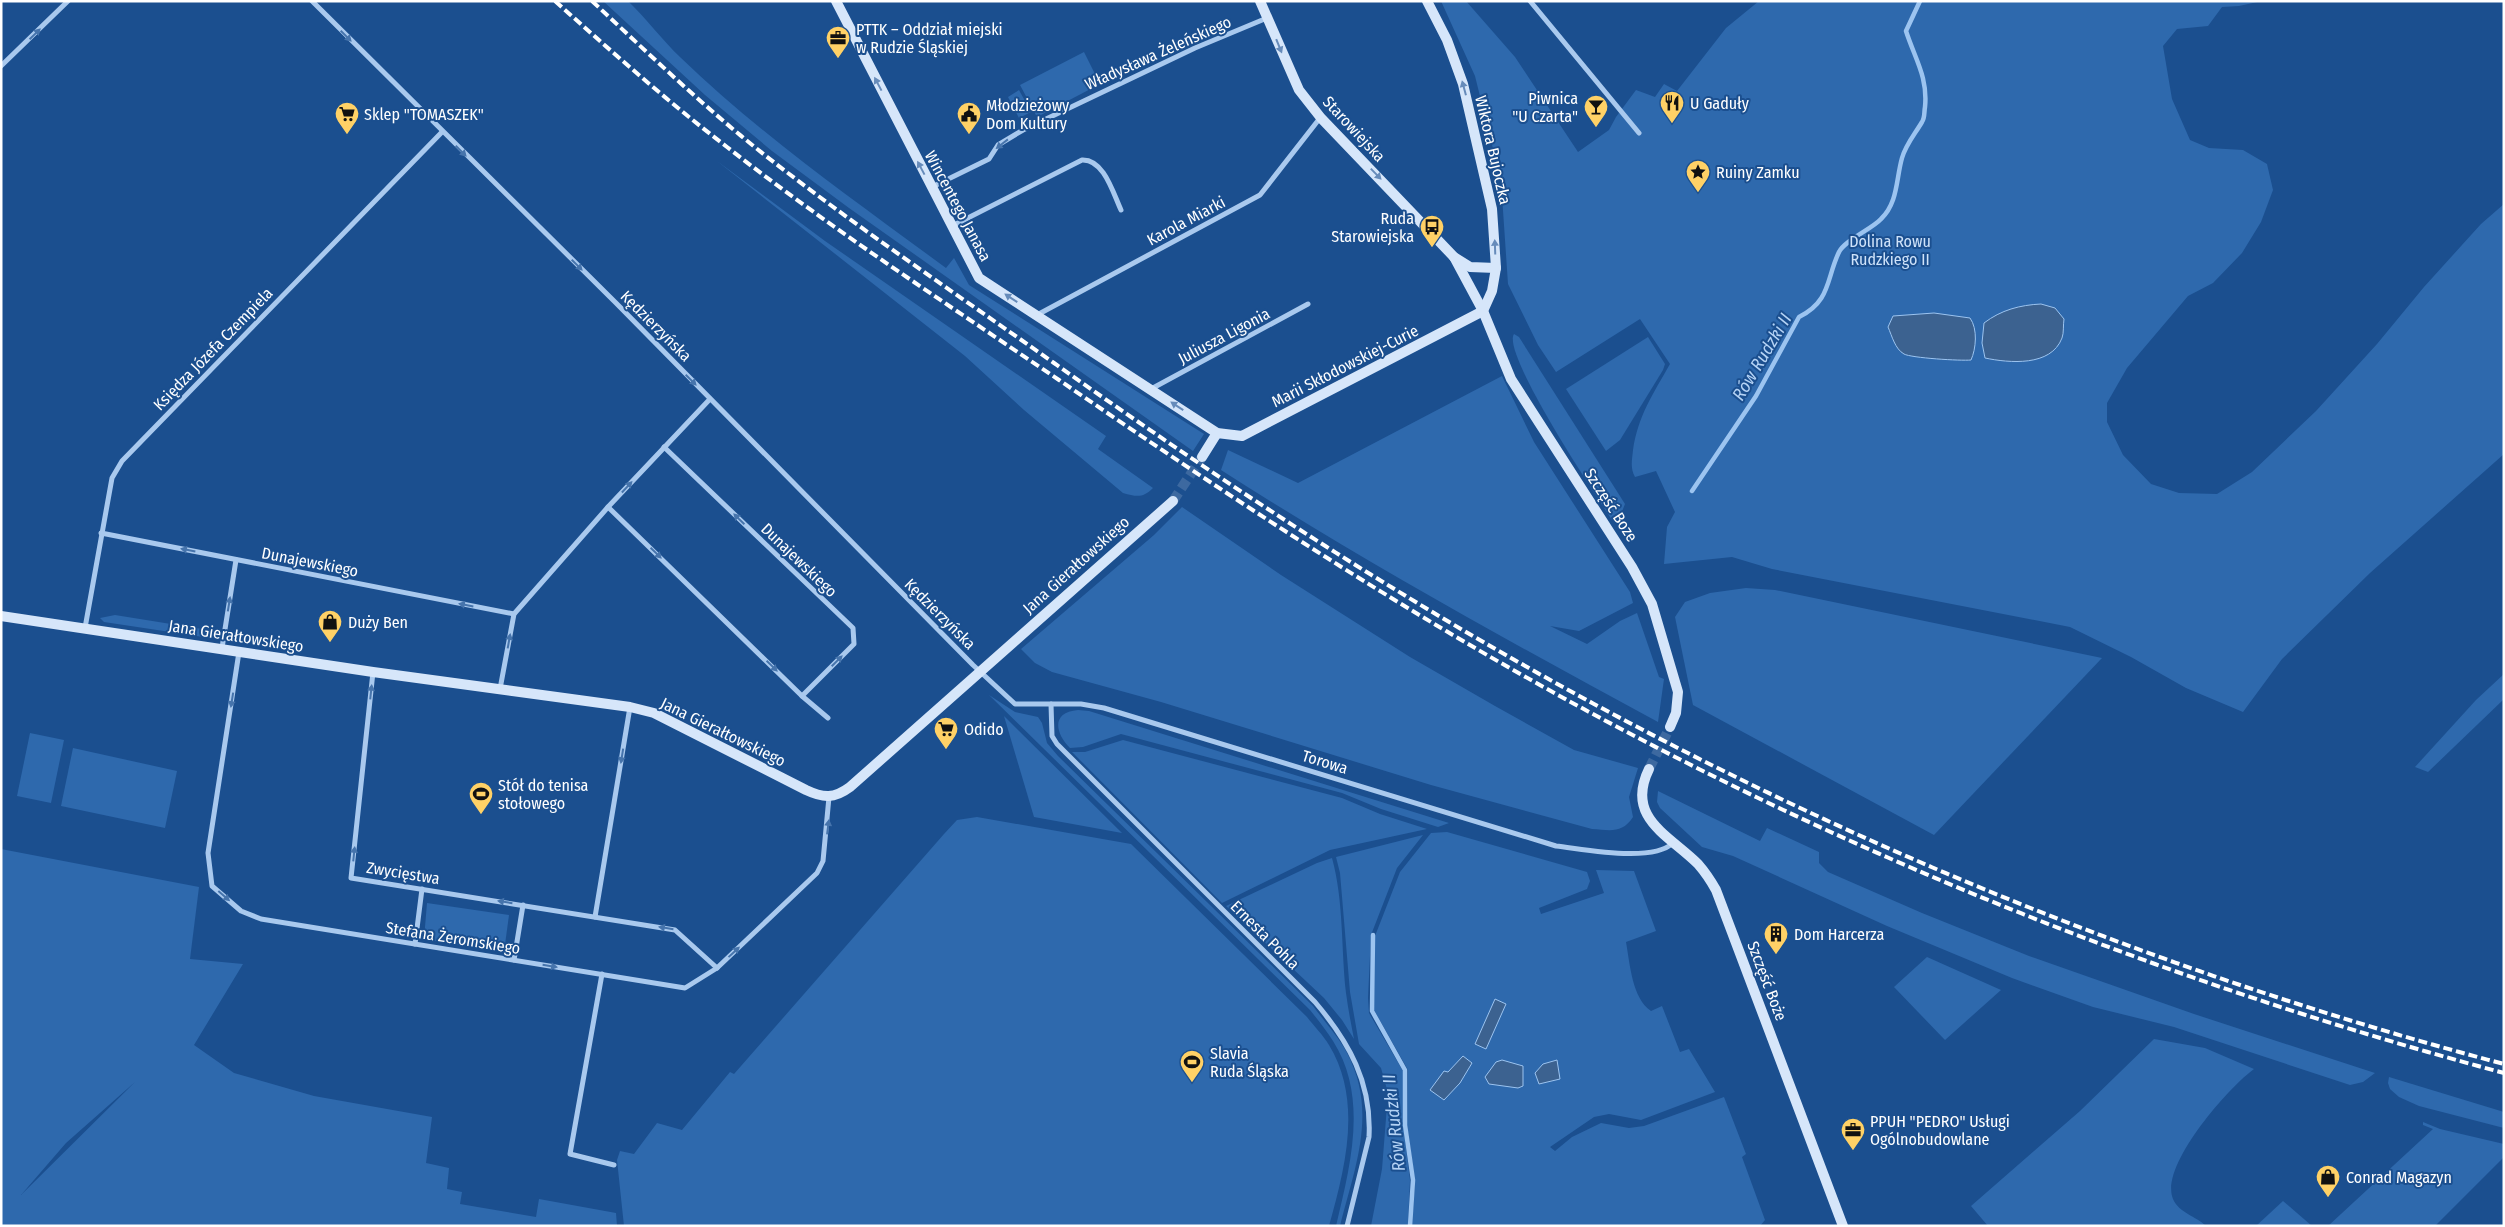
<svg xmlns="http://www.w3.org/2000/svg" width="2505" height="1227" viewBox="0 0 2505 1227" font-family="'Fira Sans Condensed',sans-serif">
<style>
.green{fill:#2e69ad;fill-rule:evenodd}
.water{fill:#3c6290;stroke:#9cc4f0}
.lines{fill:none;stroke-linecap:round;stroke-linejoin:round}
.stream{stroke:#9cc4f0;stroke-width:4.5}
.secondary-tunnel{stroke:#3d69a0;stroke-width:10;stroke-dasharray:10 5;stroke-linecap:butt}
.street{stroke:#a9c9ee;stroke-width:5}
.secondary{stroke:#d6e6fa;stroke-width:10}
.rail{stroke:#fff;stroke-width:4;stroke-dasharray:9 4;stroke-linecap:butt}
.oneway{fill:#4674ac}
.oneway2{fill:#668bba}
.labels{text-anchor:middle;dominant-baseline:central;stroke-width:4;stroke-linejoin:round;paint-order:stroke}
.poi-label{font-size:16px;fill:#fff;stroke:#1b4f8f;text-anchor:start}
.street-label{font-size:16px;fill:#fff;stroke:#1b4f8f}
.park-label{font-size:16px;fill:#cfe3fa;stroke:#1b4f8f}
.water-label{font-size:18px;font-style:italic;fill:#b5d3f5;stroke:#1b4f8f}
</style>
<rect width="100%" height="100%" fill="#1b4f8f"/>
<g class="green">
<path d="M 603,1 L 628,1 C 647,19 662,40 680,57 C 762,136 855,201 946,268 L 954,258 L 969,285 L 1204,434 L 1193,451 L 849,208 L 772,151 L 705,95 Z"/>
<path d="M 1441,1 L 1466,1 L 1515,57 L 1578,152 L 1609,130 L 1616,117 L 1636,90 L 1655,97 L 1664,84 L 1677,91 L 1726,28 L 1759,1 L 2262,1 L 2239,6 L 2222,7 L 2208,26 L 2177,29 L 2163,46 L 2172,99 L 2190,140 L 2209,148 L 2243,150 L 2267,164 L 2273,190 L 2261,222 L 2242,253 L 2213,283 L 2188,296 L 2127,368 L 2107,403 L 2107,422 L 2123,455 L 2151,484 L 2179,493 L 2217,494 L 2252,472 L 2316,411 L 2377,344 L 2424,287 L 2481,224 L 2504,204 L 2504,454 L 2370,573 L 2282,659 L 2243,712 L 2186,688 L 2131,657 L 2070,627 L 1772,569 L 1732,557 L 1664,564 L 1667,527 L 1675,512 L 1656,471 L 1635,477 C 1630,468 1632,460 1633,450 C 1638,416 1653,394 1670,364 L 1640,319 L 1556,372 L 1538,345 L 1508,284 L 1501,181 L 1475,76 Z"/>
<path d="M 1084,52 L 1100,84 L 1037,117 L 1020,85 Z"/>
<path d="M 1019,90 L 1031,112 L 1019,118 L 1008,97 Z"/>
<path d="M 717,161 L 825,241 L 1106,436 L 1098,449 L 1153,488 C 1143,498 1137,497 1123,493 L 1024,410 L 965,356 Z"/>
<path d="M 1514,334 L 1519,337 L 1625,504 L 1621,514 L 1612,520 C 1596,496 1501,353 1514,334 Z"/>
<path d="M 1648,337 L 1665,364 L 1663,370 L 1620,440 L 1606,451 L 1566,389 Z"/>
<path d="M 1502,376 L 1534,442 L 1630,592 L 1633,603 L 1579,631 L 1550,626 L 1587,644 L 1620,621 L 1637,613 L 1659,677 L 1664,679 L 1658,722 C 1510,642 1363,561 1221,470 L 1228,450 L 1298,483 Z"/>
<path d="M 1182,507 L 1281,575 L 1410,657 L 1495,706 L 1574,750 L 1638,768 L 1629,797 L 1633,817 C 1622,834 1610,830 1592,829 L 1431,785 L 1161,702 L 1052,672 L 1035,663 L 1021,649 L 1154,535 Z"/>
<path d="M 1746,588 L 1775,590 L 2102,658 L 1934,835 L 1693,705 L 1675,617 L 1685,602 L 1710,593 Z"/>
<path d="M 115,615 L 202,629 L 213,635 L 210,638 L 104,622 L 100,618 Z"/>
<path d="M 2504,674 L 2504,699 L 2428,772 L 2415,767 L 2476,700 Z"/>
<path d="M 989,695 L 1015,712 L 1038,717 L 1042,723 L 1047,743 L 1058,756 L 1313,1006 C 1324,1021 1338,1036 1347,1053 C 1378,1112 1355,1166 1340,1226 L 1336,1226 C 1350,1166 1369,1098 1333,1041 C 1326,1030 1318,1020 1310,1010 Z"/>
<path d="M 1078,710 L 1089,711 L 1449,823 L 1438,827 L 1381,809 L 1342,793 L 1121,734 L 1083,747 L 1070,748 C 1055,733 1051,712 1078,710 Z"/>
<path d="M 1004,716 L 1122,833 L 1034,817 Z"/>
<path d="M 30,733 L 64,740 L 51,803 L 17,796 Z"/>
<path d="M 1123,740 L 1342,798 L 1380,814 L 1427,829 L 1330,850 L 1222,903 L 1072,752 L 1085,752 Z"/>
<path d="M 73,748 L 177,771 L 165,828 L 61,806 Z"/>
<path d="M 1658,791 L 1760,841 L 1767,828 L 1819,852 L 1819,863 L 1828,872 L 1922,913 L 2029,956 L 2194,1014 L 2375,1073 L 2363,1082 L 2350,1085 L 2174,1027 L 2093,1007 L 2012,978 L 1887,926 L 1733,856 L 1702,847 L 1660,808 L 1657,802 Z"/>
<path d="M 977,817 L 1131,844 L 1307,1017 C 1314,1026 1323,1035 1329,1045 C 1363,1101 1345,1168 1329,1226 L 624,1226 L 617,1160 L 620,1151 L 634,1154 L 657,1123 L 682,1130 L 730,1072 L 734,1074 L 944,834 L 957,820 Z"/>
<path d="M 1447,832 L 1587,872 L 1590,881 L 1587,889 L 1539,908 L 1541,914 L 1604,893 L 1596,870 L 1634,871 L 1656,931 L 1626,942 C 1630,964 1632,998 1651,1011 L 1662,1006 L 1680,1052 L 1689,1049 L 1715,1092 L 1641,1120 L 1609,1114 L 1594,1117 L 1550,1147 L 1555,1151 L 1572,1137 L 1601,1123 L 1629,1128 L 1644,1126 L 1724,1097 L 1746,1154 L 1742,1157 L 1765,1220 L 1760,1226 L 1412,1226 L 1415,1181 L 1407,1125 L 1408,1070 L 1374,1010 L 1375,936 L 1400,872 L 1431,833 Z"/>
<path d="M 1423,835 L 1397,868 L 1371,935 L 1368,998 L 1369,1013 L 1403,1071 L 1403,1122 L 1410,1180 L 1408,1226 L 1371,1226 L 1382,1169 L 1388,1093 L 1381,1068 L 1359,1044 L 1350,992 L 1340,873 L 1336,857 Z"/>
<path d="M 1,849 L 199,887 L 190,959 L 243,964 L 194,1045 L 234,1073 L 314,1096 L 432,1117 L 426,1163 L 449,1168 L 447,1189 L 462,1192 L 460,1204 L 536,1217 L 539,1199 L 616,1213 L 617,1226 L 1,1226 ZM 135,1082 L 21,1195 L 66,1143 Z"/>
<path d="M 1332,858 C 1344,902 1341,948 1346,993 C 1348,1008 1351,1024 1354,1039 L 1342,1020 L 1324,998 L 1226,906 L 1317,863 Z"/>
<path d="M 427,903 L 509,915 L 504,952 L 424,939 Z"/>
<path d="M 1927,957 L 2001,990 L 1945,1040 L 1894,987 Z"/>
<path d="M 2154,1039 L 2205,1048 L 2254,1069 C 2229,1087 2159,1166 2173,1199 C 2179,1213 2196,1216 2206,1226 L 1988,1226 L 1971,1206 L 2080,1111 Z"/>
<path d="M 2389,1077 L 2504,1112 L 2504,1128 L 2419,1106 L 2399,1097 L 2390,1089 L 2388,1083 Z"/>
<path d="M 2423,1122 L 2440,1129 L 2504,1144 L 2504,1157 L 2435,1226 L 2328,1226 L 2433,1129 L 2423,1125 Z"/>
<path d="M 2283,1201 L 2312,1226 L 2256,1226 Z"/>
</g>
<g class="water">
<path d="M 2041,304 L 2055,308 L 2064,319 C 2063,325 2064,333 2062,338 C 2051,367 2009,363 1985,358 L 1982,343 L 1984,323 C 2001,310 2020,305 2041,304 Z"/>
<path d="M 1934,313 L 1970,318 C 1978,329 1976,349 1971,360 C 1961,361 1911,358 1904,354 C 1895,349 1892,336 1888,327 L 1893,316 Z"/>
<path d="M 1495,999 L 1506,1004 L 1486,1049 L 1475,1044 Z"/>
<path d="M 1463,1056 L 1472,1063 L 1460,1083 L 1444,1100 L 1430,1090 L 1444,1071 L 1448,1072 Z"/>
<path d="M 1502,1060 L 1523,1066 L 1523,1086 L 1518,1088 L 1489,1084 L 1485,1077 L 1496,1062 Z"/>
<path d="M 1557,1060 L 1560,1079 L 1539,1084 L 1535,1073 L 1543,1064 Z"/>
</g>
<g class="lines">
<g class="stream">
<path d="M 1692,491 L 1756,396 L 1799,317 C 1831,301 1826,279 1839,252 C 1845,240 1872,229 1881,219 C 1898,203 1896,179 1902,158 C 1906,144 1915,134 1922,122 C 1925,118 1924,112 1925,107 C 1928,77 1915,59 1906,31 L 1920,1"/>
<path d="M 1373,935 L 1372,1011 L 1405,1070 L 1405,1125 L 1413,1180 L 1410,1226"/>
</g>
<g class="secondary-tunnel">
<path d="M 1173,501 L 1202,457"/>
<path d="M 1649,769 L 1670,727"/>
</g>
<g class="street">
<path d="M 312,1 L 616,303 L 973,665 L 1015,704 L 1081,704 L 1104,708 L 1556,846 C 1584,849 1652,863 1673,843"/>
<path d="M 1530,1 L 1639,133"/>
<path d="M 1,66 L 68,1"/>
<path d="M 932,187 L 989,159 L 998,145 L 1023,130 L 1195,48 L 1267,18"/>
<path d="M 952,226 L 1082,160 C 1104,159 1113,193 1121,210"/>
<path d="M 1037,315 L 1260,195 L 1320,118"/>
<path d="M 1151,389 L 1308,304"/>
<path d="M 664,447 L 853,628 L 854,644 L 802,696"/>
<path d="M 608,507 L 802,696 L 828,718"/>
<path d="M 101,533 L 514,614"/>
<path d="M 85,628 L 112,478 L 122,461 L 442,132"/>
<path d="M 222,648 L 236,560"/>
<path d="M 239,652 L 208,853 L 212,886 L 241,911 L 261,919 L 685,988 L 717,968 L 817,873 L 823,861 L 829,797"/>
<path d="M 373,672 L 351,878 L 675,930 L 717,968"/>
<path d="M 500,689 L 514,614 L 608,507 L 710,399"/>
<path d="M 1051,704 L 1052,736 L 1057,744 L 1315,1002 C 1349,1042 1372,1083 1369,1137 L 1347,1226"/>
<path d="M 595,917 L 630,707"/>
<path d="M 415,944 L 422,889"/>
<path d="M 514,960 L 523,905"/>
<path d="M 602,974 L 570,1154 L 614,1165"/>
</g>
<g class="secondary">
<path d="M 836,1 L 979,278 L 1217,433 L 1242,436 L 1483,311"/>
<path d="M 1260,1 L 1299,90 L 1321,118 L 1454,257 L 1470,267 L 1496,268"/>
<path d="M 1427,1 L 1447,40 L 1463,84 L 1492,209 L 1496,268 L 1492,291 L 1483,311"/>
<path d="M 1454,257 L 1483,311 L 1511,379 L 1632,567 L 1652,604 L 1678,692 L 1676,713 L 1670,727"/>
<path d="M 1202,457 L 1217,433"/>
<path d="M 1,616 L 373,672 L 630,707 L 654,713 L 806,790 C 823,798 834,799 850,787 L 1173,501"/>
<path d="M 1649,769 C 1625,818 1669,835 1698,864 C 1705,872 1711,881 1716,890 L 1843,1226"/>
</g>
<g class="rail">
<path d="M 555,1 C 611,51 667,101 727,147 C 833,230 947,304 1059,380 C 1208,482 1358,582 1515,671 C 1826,847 2159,981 2504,1073"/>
<path d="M 592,1 C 649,54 705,108 766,156 C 859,229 958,295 1054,363 C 1205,470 1359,572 1520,663 C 1829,838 2161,974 2504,1064"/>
</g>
</g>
<defs><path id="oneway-solid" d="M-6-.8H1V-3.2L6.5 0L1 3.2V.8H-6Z" transform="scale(1.25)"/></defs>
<g class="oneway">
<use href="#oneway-solid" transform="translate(35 34) rotate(-44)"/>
<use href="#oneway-solid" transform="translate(346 36) rotate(45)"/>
<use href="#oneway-solid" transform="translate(1002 144) rotate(142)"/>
<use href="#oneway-solid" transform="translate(461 151) rotate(45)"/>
<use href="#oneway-solid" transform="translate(577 265) rotate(45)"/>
<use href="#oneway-solid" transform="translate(691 380) rotate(45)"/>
<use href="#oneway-solid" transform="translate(627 487) rotate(-47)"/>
<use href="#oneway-solid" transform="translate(739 519) rotate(-136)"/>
<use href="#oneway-solid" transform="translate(188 550) rotate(-169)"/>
<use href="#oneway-solid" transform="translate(656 553) rotate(44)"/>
<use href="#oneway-solid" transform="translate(229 604) rotate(-81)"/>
<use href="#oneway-solid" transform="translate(466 605) rotate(-169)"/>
<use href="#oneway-solid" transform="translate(509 641) rotate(-80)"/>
<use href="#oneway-solid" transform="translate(837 661) rotate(-45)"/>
<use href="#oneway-solid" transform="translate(772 666) rotate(44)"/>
<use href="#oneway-solid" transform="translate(371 692) rotate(-84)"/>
<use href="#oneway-solid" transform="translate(232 700) rotate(99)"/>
<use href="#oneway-solid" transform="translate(622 756) rotate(99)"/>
<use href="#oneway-solid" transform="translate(828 827) rotate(-83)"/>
<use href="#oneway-solid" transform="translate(354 854) rotate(-84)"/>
<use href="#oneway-solid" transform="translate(224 896) rotate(41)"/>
<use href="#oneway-solid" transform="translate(505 902) rotate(-171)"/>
<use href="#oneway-solid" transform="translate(666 928) rotate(-171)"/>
<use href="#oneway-solid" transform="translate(734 952) rotate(-43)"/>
<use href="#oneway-solid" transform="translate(550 966) rotate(9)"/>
</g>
<g class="oneway2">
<use href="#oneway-solid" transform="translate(1279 46) rotate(68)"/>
<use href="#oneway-solid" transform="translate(878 84) rotate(-118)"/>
<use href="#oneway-solid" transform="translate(1464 88) rotate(-105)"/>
<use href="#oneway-solid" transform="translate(921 168) rotate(-118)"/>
<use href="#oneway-solid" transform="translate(1376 174) rotate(46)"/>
<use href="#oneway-solid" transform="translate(1495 247) rotate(-92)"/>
<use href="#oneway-solid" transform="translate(1011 298) rotate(-147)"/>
<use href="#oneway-solid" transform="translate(1177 406) rotate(-147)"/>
</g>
<defs>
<symbol id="office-pin" viewBox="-11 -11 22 30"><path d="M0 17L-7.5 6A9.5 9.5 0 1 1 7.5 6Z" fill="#ffd166" stroke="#1b4f8f"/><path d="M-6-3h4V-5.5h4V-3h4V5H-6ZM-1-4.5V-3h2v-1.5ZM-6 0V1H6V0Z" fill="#111"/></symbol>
<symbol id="restaurant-pin" viewBox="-11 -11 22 30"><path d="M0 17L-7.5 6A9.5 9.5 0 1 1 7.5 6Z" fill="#ffd166" stroke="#1b4f8f"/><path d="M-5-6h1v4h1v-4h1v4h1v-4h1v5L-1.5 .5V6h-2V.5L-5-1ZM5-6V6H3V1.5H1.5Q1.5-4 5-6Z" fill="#111"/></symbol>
<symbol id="bar-pin" viewBox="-11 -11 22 30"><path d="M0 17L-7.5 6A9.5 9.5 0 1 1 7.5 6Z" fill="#ffd166" stroke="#1b4f8f"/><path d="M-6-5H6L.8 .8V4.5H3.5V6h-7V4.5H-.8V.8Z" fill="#111"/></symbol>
<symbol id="supermarket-pin" viewBox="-11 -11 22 30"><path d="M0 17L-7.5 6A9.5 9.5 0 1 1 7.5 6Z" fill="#ffd166" stroke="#1b4f8f"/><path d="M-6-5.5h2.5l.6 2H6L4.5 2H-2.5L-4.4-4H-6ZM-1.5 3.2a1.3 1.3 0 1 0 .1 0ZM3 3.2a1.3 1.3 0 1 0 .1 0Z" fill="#111"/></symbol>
<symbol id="civic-pin" viewBox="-11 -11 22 30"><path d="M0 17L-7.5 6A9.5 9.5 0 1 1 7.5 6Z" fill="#ffd166" stroke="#1b4f8f"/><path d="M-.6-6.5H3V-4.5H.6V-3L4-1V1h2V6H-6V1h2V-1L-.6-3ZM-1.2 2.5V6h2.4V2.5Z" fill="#111"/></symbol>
<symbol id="sight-pin" viewBox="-11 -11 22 30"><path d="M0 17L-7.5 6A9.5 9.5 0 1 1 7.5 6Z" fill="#ffd166" stroke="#1b4f8f"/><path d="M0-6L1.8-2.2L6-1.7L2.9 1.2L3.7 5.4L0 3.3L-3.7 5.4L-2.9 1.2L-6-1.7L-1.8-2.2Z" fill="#111"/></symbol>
<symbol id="bus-pin" viewBox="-11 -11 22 30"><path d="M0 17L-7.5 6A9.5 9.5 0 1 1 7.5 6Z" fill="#ffd166" stroke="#1b4f8f"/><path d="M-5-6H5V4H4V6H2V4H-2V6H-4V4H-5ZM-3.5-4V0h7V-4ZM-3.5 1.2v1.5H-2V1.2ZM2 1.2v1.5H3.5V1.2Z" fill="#111"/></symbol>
<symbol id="shop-pin" viewBox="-11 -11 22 30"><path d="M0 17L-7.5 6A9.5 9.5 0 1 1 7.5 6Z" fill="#ffd166" stroke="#1b4f8f"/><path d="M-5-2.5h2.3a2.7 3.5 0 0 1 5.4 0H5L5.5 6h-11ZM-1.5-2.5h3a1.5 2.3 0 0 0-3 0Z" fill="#111"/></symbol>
<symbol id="stadium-pin" viewBox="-11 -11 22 30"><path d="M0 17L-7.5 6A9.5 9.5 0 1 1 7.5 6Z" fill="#ffd166" stroke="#1b4f8f"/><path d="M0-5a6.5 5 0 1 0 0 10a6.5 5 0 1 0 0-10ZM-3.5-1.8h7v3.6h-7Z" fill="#111"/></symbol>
<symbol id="building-pin" viewBox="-11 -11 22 30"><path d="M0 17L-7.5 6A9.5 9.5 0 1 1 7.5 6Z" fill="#ffd166" stroke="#1b4f8f"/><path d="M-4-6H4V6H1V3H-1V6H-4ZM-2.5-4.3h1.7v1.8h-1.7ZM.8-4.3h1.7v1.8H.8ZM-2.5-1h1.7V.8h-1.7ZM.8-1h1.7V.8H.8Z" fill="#111"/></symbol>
</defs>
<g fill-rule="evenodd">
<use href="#office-pin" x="824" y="24" width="28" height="38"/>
<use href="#restaurant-pin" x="1658" y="89" width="28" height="38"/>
<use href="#bar-pin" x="1582" y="93" width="28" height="38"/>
<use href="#supermarket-pin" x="333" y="100" width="28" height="38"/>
<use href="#civic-pin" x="955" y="100" width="28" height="38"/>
<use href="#sight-pin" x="1684" y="158" width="28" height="38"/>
<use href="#bus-pin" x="1418" y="213" width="28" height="38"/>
<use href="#shop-pin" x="316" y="608" width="28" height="38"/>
<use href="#supermarket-pin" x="932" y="715" width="28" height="38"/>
<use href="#stadium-pin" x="467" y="780" width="28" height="38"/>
<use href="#building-pin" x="1762" y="920" width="28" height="38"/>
<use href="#stadium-pin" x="1178" y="1048" width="28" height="38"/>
<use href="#office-pin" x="1839" y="1116" width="28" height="38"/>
<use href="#shop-pin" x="2314" y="1163" width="28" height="38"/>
</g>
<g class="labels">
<g class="poi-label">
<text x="856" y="29">PTTK – Oddział miejski<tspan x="856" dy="18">w Rudzie Śląskiej</tspan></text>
<text x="1578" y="98" text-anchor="end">Piwnica<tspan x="1578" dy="18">"U Czarta"</tspan></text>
<text x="1690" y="103">U Gaduły</text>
<text x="986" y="105">Młodzieżowy<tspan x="986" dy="18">Dom Kultury</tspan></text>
<text x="364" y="114">Sklep "TOMASZEK"</text>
<text x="1716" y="172">Ruiny Zamku</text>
<text x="1414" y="218" text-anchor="end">Ruda<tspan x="1414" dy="18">Starowiejska</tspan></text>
<text x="348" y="622">Duży Ben</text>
<text x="964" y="729">Odido</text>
<text x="498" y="785">Stół do tenisa<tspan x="498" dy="18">stołowego</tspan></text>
<text x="1794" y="934">Dom Harcerza</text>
<text x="1210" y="1053">Slavia<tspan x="1210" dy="18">Ruda Śląska</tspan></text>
<text x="1870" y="1121">PPUH "PEDRO" Usługi<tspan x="1870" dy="18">Ogólnobudowlane</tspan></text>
<text x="2346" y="1177">Conrad Magazyn</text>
</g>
<g class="street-label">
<text transform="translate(1158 53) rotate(-24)">Władysława Żeleńskiego</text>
<text transform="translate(1354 129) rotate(47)">Starowiejska</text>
<text transform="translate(1493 150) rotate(77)">Wiktora Bujoczka</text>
<text transform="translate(958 206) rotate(62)">Wincentego Janasa</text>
<text transform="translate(1186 221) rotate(-28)">Karola Miarki</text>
<text transform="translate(656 326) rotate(45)">Kędzierzyńska</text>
<text transform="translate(1224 336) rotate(-28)">Juliusza Ligonia</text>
<text transform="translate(213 349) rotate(-46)">Księdza Józefa Czempiela</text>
<text transform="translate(1345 366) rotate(-27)">Marii Skłodowskiej-Curie</text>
<text transform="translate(1611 505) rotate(57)">Szczęść Boze</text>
<text transform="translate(799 560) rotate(44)">Dunajewskiego</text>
<text transform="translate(310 562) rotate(11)">Dunajewskiego</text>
<text transform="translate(1076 565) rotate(-42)">Jana Gierałtowskiego</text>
<text transform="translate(940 614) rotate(45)">Kędzierzyńska</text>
<text transform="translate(236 636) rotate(9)">Jana Gierałtowskiego</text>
<text transform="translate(723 732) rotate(26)">Jana Gierałtowskiego</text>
<text transform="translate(1325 762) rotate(17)">Torowa</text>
<text transform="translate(403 873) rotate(9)">Zwycięstwa</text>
<text transform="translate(1265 935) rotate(45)">Ernesta Pohla</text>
<text transform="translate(453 938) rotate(9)">Stefana Żeromskiego</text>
<text transform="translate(1767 981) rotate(69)">Szczęść Boże</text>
</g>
<g class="park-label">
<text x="1890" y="241">Dolina Rowu<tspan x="1890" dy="18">Rudzkiego II</tspan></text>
</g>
<g class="water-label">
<text transform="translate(1762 357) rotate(-59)">Rów Rudzki II</text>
<text transform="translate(1394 1123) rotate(-96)">Rów Rudzki II</text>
</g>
</g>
<rect width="2505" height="1227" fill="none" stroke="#ffffff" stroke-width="5"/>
</svg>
